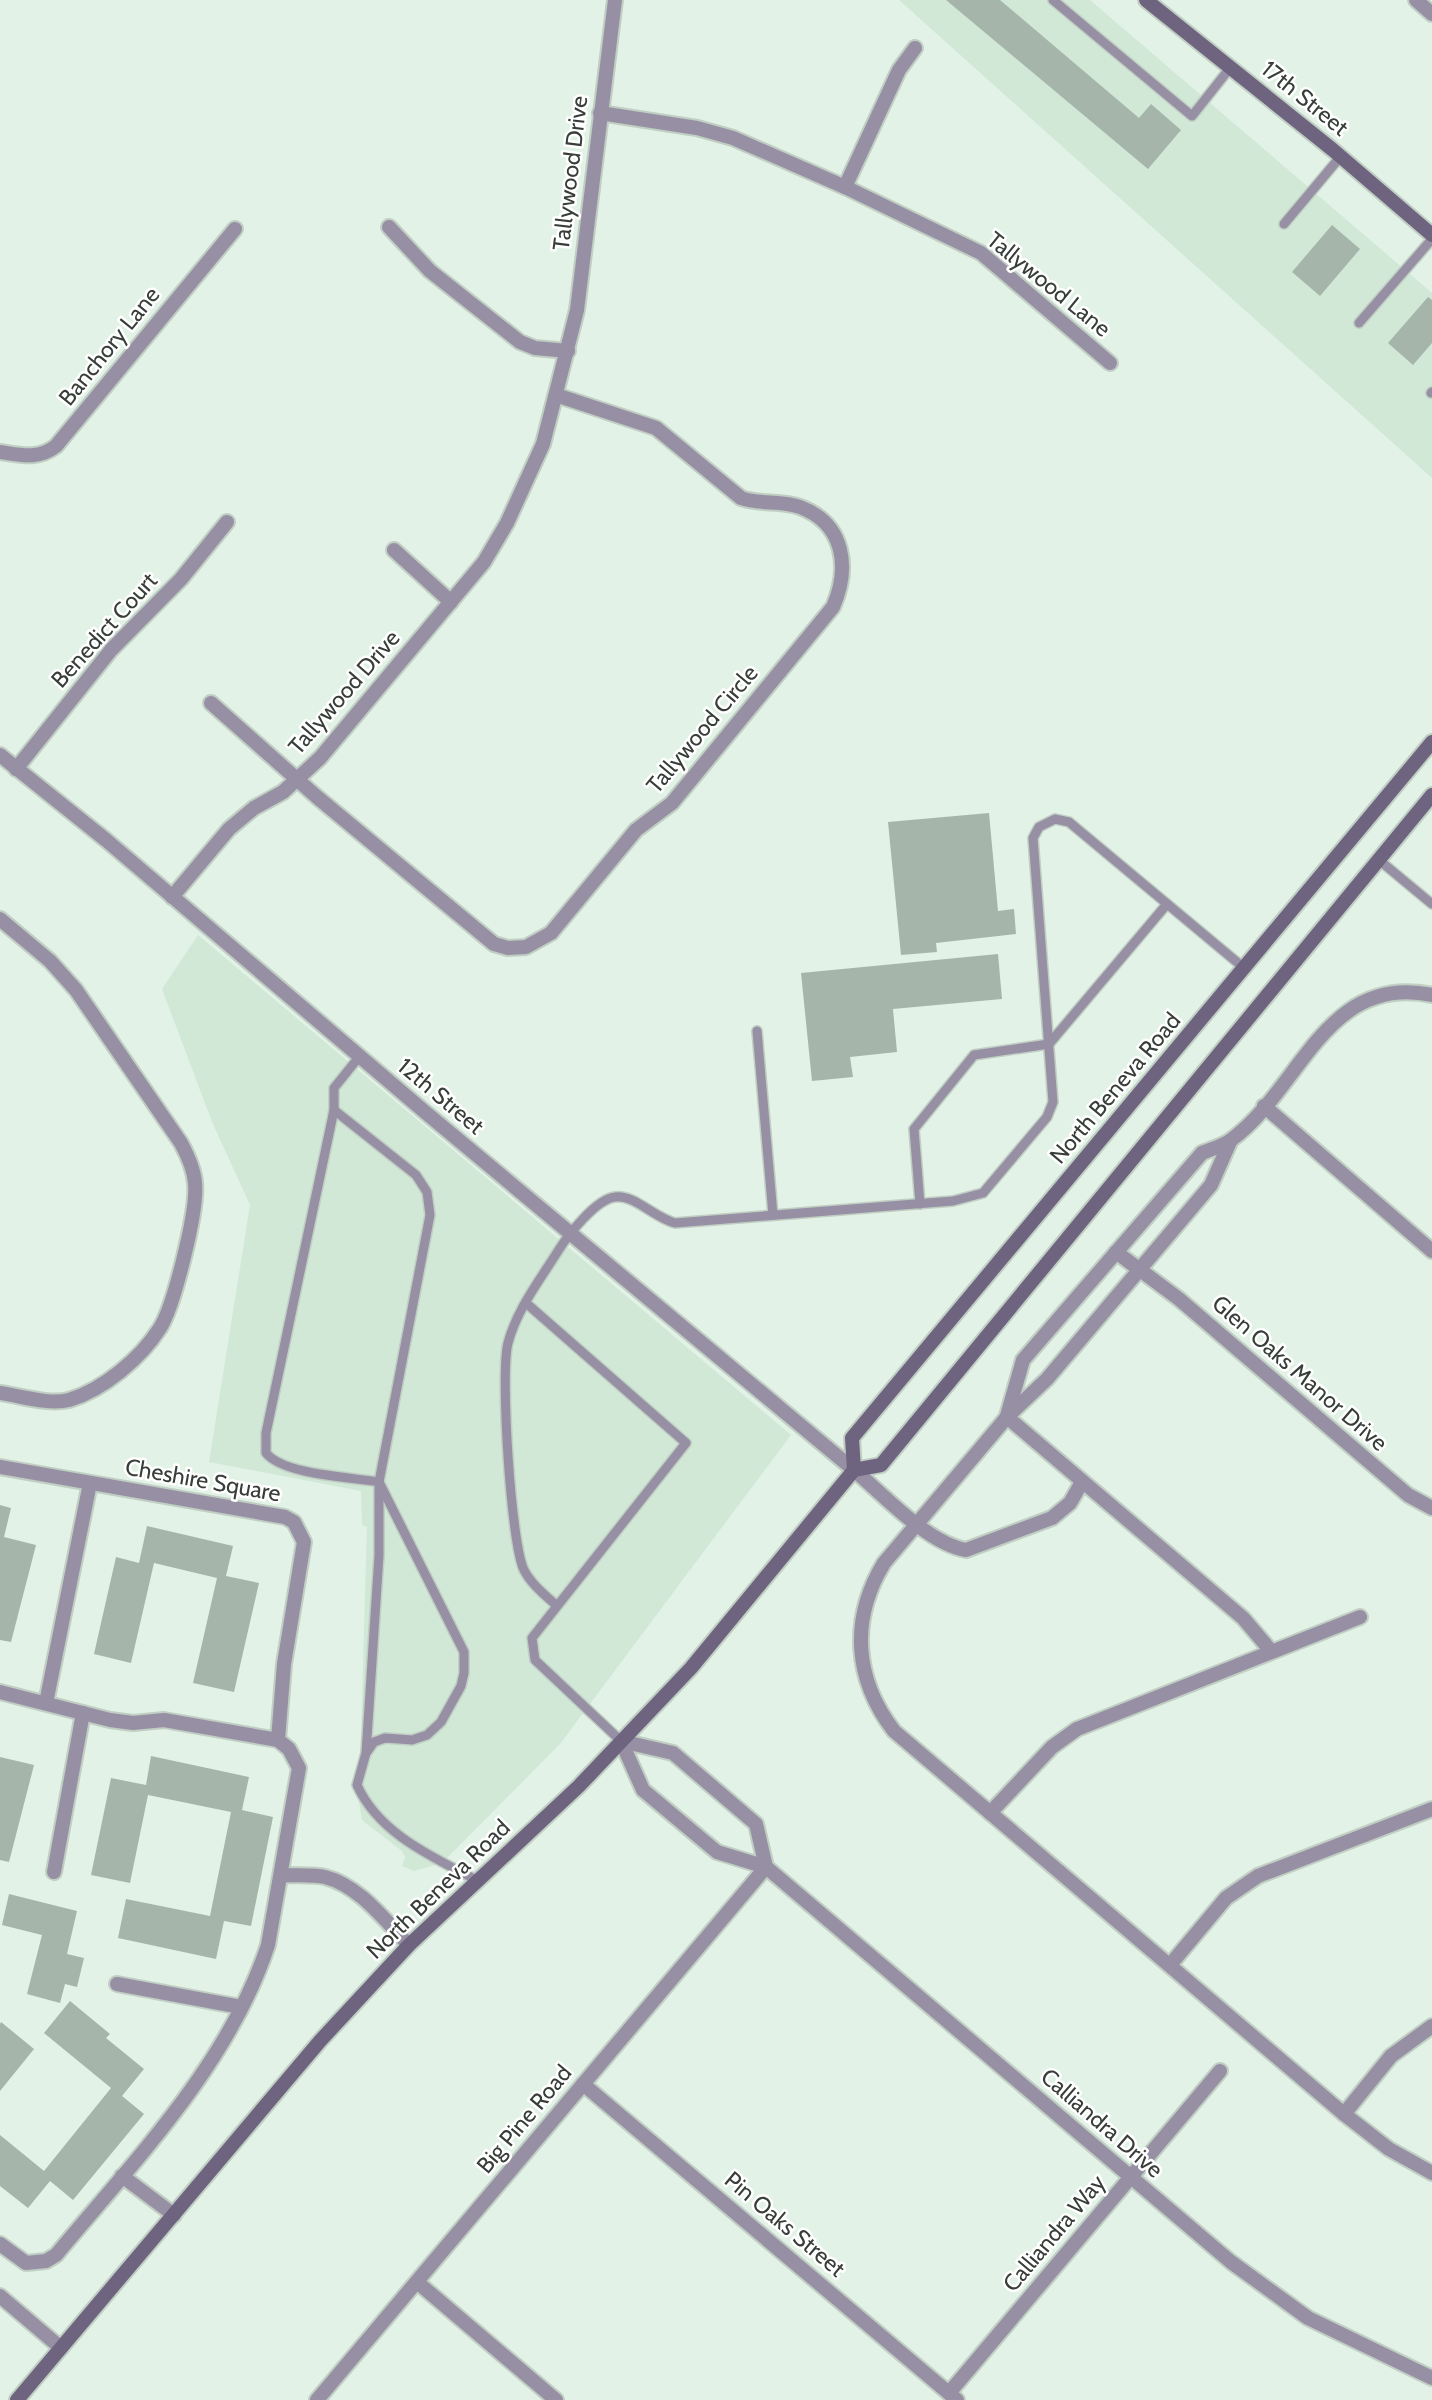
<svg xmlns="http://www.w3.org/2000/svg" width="1432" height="2400" viewBox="0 0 1432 2400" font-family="Cabin,sans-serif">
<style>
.built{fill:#d1e8d7}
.building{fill:#a6b5a9}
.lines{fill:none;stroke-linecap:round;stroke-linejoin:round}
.service-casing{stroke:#c0cec3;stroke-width:12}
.minor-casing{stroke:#c0cec3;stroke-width:18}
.tertiary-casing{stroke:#c0cec3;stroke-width:18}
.secondary-casing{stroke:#c0cec3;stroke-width:18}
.service{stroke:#9790a4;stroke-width:9}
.minor{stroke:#9790a4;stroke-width:14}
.tertiary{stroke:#9790a4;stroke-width:14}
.secondary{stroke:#6e6480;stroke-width:14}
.labels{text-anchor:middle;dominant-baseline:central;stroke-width:5;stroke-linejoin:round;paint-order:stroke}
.street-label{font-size:23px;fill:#373d38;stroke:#fff}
</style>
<rect width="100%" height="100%" fill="#e2f2e6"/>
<g class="built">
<path d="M 899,0 L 1090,0 L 1432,293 L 1432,478 Z"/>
<path d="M 198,935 L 791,1435 L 560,1744 L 442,1863 L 414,1871 L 402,1866 L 405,1857 L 402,1851 L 362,1820 L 359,1802 L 367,1527 L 362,1525 L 361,1491 L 209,1462 L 250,1205 L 212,1122 L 162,989 Z"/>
</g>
<g class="building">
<path d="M 946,0 L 1000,0 L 1139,118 L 1151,104 L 1181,130 L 1148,169 Z"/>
<path d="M 1332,225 L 1360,249 L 1320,296 L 1292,272 Z"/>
<path d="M 1428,297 L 1432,300 L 1432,343 L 1413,365 L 1388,343 Z"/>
<path d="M 989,813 L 998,911 L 1014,909 L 1016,934 L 936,943 L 937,952 L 901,955 L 888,822 Z"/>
<path d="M 998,954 L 1002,999 L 893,1009 L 897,1052 L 850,1057 L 853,1077 L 812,1081 L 801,973 Z"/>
<path d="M 0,1505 L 11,1508 L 4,1537 L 36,1545 L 11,1642 L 0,1640 Z"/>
<path d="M 147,1526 L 233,1546 L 226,1576 L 259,1583 L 234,1692 L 193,1683 L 217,1578 L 154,1563 L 131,1663 L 94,1654 L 116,1557 L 139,1563 Z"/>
<path d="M 151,1756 L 249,1777 L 242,1810 L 273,1817 L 251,1926 L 224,1921 L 216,1959 L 118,1938 L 126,1899 L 210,1916 L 231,1812 L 148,1795 L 130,1883 L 91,1875 L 111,1778 L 146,1785 Z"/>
<path d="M 0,1757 L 34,1765 L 9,1862 L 0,1860 Z"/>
<path d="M 9,1894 L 77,1911 L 67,1954 L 84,1958 L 77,1987 L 65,1984 L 60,2003 L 27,1994 L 42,1935 L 2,1925 Z"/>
<path d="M 70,2001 L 110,2034 L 106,2038 L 144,2069 L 122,2096 L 144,2114 L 73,2200 L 50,2181 L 28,2208 L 0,2186 L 0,2135 L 44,2171 L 111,2088 L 44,2033 Z"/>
<path d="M 1,2022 L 34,2049 L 0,2091 L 0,2024 Z"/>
</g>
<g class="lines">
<defs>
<g id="service">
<path d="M 1053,0 L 1192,116 L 1230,68"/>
<path d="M 1284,224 L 1341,156"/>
<path d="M 1359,323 L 1432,239"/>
<path d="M 1431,393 L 1432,392"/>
<path d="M 1379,860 L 1432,904"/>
<path d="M 757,1031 L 773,1215"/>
<path d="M 359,1057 L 334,1088 L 334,1110 L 266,1433 L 266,1453 C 284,1475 350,1477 379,1482 L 379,1555 L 366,1753 L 357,1785 C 379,1834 433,1857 478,1881"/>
<path d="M 334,1110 L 416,1175 L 427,1192 L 430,1215 L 379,1482 L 464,1652 L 464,1673 L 461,1686 L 441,1722 L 427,1735 L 412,1740 L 385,1738 L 374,1742 L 367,1752"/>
<path d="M 920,1204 L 914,1129 L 974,1055 L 1049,1044 L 1167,904"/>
<path d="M 526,1303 L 686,1443 L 532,1638 L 535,1660 L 621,1741"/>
<path d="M 556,1605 C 545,1595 531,1584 524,1570 C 511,1544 500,1373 508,1343 C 517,1309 540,1280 558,1251 C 568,1235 596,1199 615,1197 C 634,1194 653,1217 675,1223 L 953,1201 L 983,1193 L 1047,1117 L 1053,1102 L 1033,838 L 1039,827 L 1055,819 L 1069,822 L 1244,968"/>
</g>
<g id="minor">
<path d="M 1416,0 L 1432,14"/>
<path d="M 600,113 L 697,128 L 733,138 L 845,187 L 981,253 L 1110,363"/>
<path d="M 845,187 L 899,70 L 915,48"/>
<path d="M 389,227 L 430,271 L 520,342 L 535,348 L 568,351"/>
<path d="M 0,452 C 21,455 38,460 56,446 L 235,229"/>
<path d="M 394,550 L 451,602"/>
<path d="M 211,703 L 317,797 L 494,944 L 508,948 L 526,947 L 551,933 L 636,830 L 672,803 L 833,607 C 850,568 845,524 800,507 C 781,500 760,505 741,498 L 656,428 L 556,395"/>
<path d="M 16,769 L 111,650 L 181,579 L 227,522"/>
<path d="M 172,897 L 229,829 L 254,808 L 283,792 L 320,758 L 484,562 L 507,523 L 543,444 L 577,310 L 615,0"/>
<path d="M 0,919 L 50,961 L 76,990 L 181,1143 C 188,1156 194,1169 195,1183 C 198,1210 174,1306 160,1328 C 141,1358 103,1390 69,1400 C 49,1405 21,1396 0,1393"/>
<path d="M 1264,1106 L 1432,1251"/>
<path d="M 1230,1142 L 1211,1185 L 1047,1379 L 1007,1417 L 884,1563 C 850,1619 854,1679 894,1731 L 1344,2114 L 1389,2149 L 1432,2173"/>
<path d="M 1116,1252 L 1179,1299 L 1408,1495 L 1432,1508"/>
<path d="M 1007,1416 L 1023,1360 L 1202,1153 C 1211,1149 1223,1146 1231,1140 C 1301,1089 1325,973 1432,995"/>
<path d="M 1007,1417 L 1243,1618 L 1271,1651"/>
<path d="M 0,1467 L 285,1517 L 294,1522 L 304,1542 L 284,1664 L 278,1740 L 289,1749 L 299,1768 L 268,1945 C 229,2064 135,2160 56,2255 L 46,2261 L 26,2263 L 0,2244"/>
<path d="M 854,1470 C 884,1495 927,1543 966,1550 L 1052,1518 L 1070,1503 L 1082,1482"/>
<path d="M 0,1692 L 110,1720 L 133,1723 L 164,1720 L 278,1740"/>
<path d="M 46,1703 L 90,1483"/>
<path d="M 621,1741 L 643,1790 L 717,1852 L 766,1867 L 1231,2262 L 1308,2318 L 1432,2378"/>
<path d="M 621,1741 L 673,1753 L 756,1824 L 766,1867"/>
<path d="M 990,1813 L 1052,1747 L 1077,1729 L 1360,1617"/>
<path d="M 54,1872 L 83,1713"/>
<path d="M 281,1875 C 295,1876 311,1874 325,1877 C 360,1886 385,1921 409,1945"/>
<path d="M 1170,1965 L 1226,1898 L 1258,1876 L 1432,1809"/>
<path d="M 117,1984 L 241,2007"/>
<path d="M 583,2084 L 957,2400"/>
<path d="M 1344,2114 L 1391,2056 L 1432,2026"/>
<path d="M 122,2176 L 174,2215"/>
<path d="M 417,2282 L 556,2400"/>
<path d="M 0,2296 L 61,2348"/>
<path d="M 949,2393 L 1220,2071"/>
<path d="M 317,2400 L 766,1867"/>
</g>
<path id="tertiary" d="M 0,755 L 106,840 L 425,1112 L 854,1470"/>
<g id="secondary">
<path d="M 1146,0 L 1333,150 L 1432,235"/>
<path d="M 854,1470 L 852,1438 L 1432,742"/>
<path d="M 17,2400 L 320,2041 L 409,1945 L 579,1786 L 691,1668 L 854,1470 L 881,1465 L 1432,795"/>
</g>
</defs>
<use href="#service" class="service-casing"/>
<use href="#minor" class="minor-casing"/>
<use href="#tertiary" class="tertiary-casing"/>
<use href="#secondary" class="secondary-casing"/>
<use href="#service" class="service"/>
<use href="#minor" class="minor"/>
<use href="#tertiary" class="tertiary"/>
<use href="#secondary" class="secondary"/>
</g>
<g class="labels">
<g class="street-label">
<text transform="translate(1305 98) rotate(39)">17th Street</text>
<text transform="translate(570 173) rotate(-83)">Tallywood Drive</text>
<text transform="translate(1049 284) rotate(39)">Tallywood Lane</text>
<text transform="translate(109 346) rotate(-51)">Banchory Lane</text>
<text transform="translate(104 630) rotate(-48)">Benedict Court</text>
<text transform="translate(344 692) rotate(-49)">Tallywood Drive</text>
<text transform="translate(702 729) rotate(-50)">Tallywood Circle</text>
<text transform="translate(1115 1088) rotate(-50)">North Beneva Road</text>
<text transform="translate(441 1096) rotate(40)">12th Street</text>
<text transform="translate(1300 1373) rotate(41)">Glen Oaks Manor Drive</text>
<text transform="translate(203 1480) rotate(10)">Cheshire Square</text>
<text transform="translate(438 1889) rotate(-44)">North Beneva Road</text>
<text transform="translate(524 2119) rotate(-50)">Big Pine Road</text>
<text transform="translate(1102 2123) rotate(41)">Calliandra Drive</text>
<text transform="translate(785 2224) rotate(40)">Pin Oaks Street</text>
<text transform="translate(1054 2233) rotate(-50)">Calliandra Way</text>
</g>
</g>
</svg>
